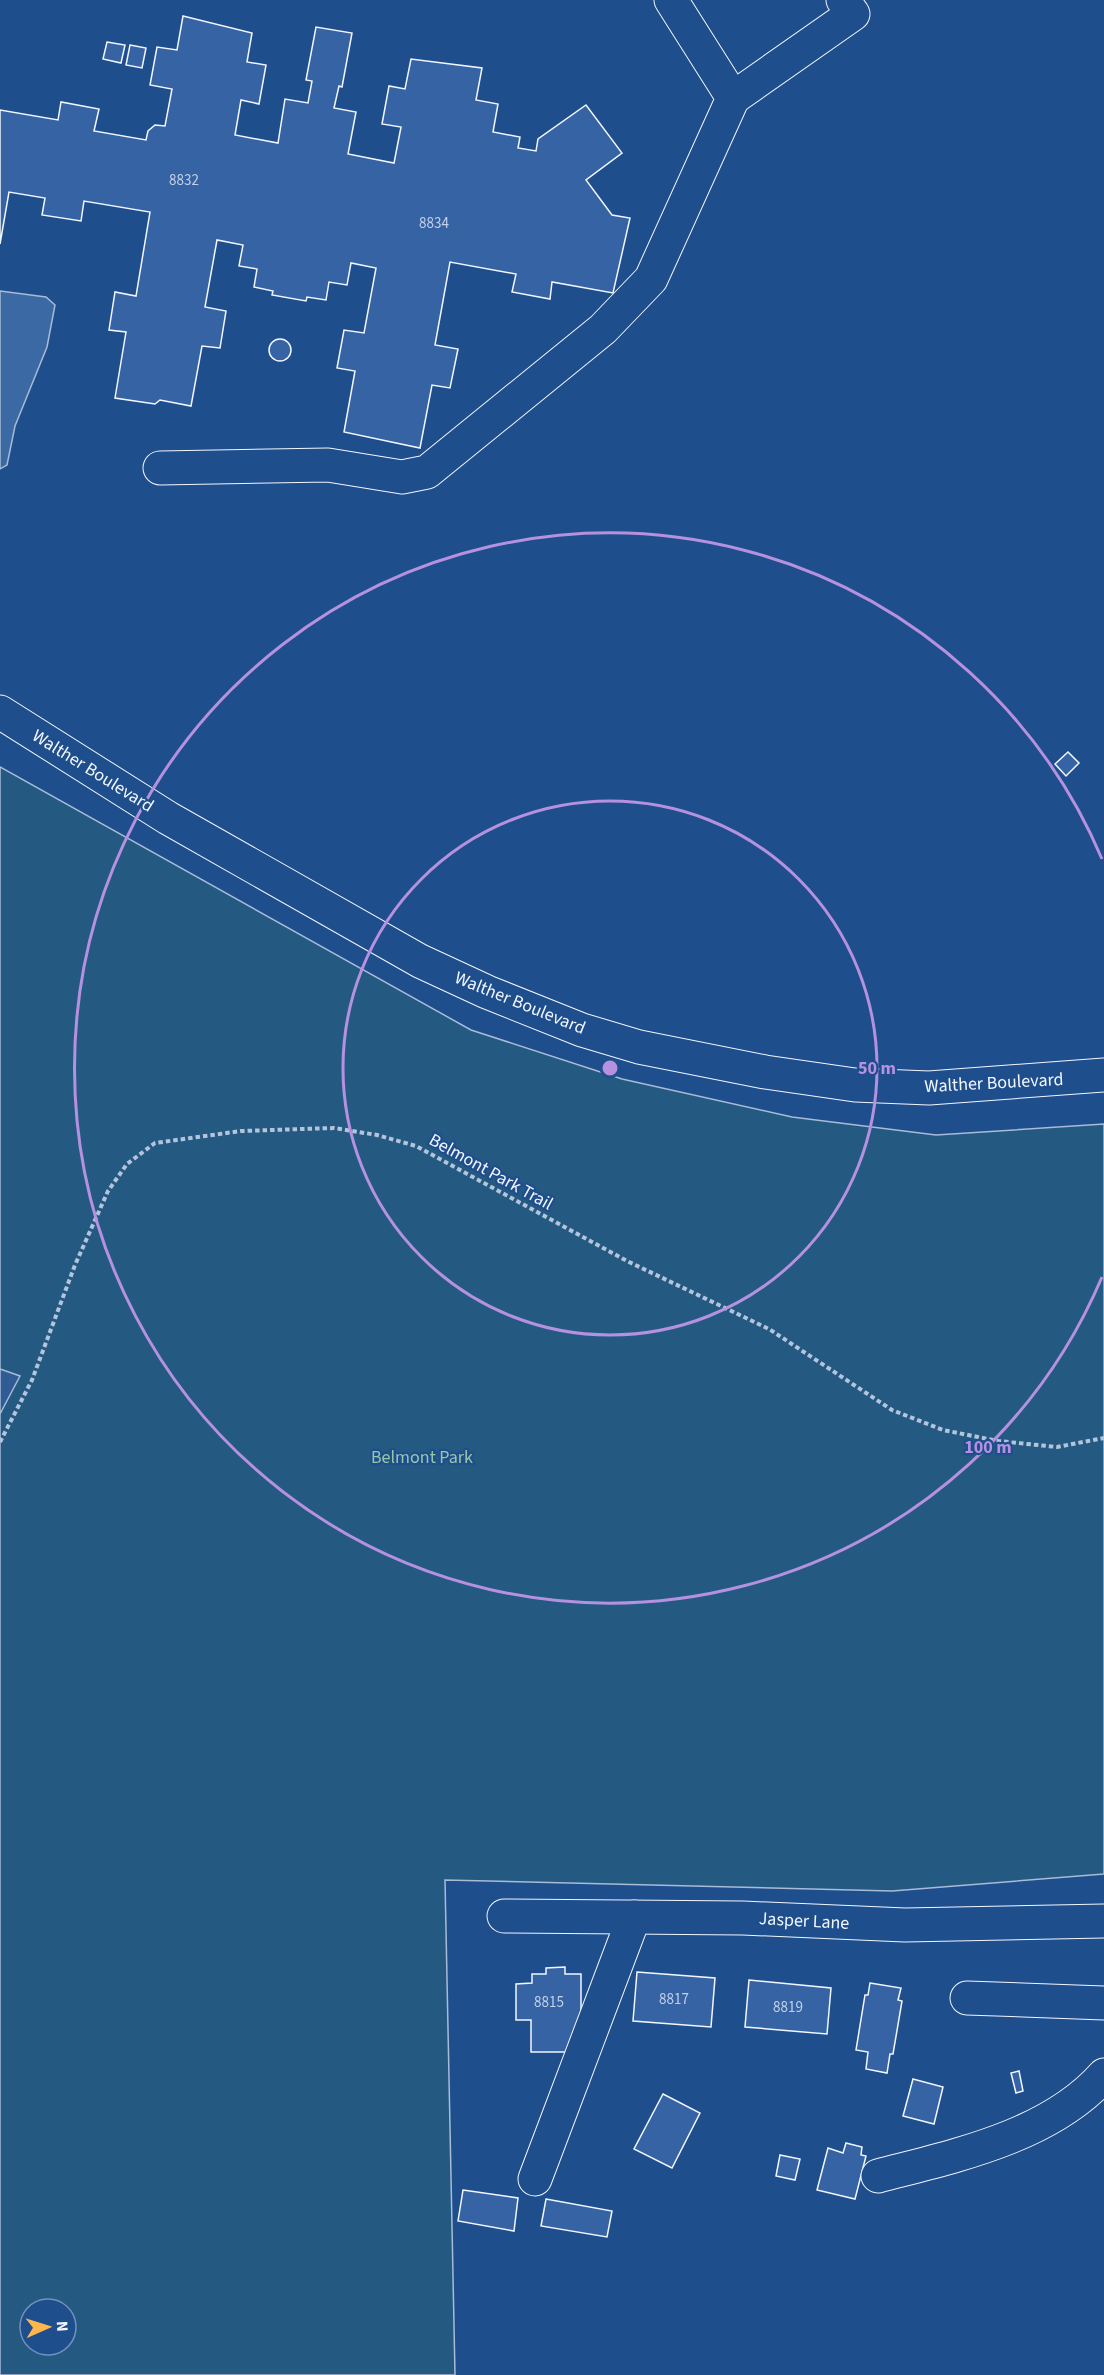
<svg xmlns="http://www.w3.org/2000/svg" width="1104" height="2375" viewBox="0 0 1104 2375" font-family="'Source Sans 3',sans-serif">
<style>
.green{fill:#245a82;stroke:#a8bbd7;stroke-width:1.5;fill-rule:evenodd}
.parking{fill:#305b95;stroke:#a8bbd7;stroke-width:1.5}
.water{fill:#3b69a3;stroke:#a8bbd7;stroke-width:1.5}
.building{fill:#3563a3;stroke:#f2f6ff;stroke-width:1.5}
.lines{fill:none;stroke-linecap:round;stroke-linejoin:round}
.minor-casing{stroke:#f2f6ff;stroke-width:35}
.major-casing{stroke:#f2f6ff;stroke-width:35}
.path{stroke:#b3c4dc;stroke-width:4;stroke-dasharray:4.5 3;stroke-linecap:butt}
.minor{stroke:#1f4e8c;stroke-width:33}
.major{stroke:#1f4e8c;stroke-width:33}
.ring{fill:none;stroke:#b691df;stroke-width:3}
.labels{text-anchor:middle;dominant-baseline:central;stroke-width:4.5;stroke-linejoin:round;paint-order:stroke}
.number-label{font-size:15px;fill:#c3d1e8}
.street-label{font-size:18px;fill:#f2f6ff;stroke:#1f4e8c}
.park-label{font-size:18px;fill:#97c8a6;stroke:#1f4e8c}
.centre{fill:#b691df;stroke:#1f4e8c;stroke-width:3}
.ring-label{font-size:18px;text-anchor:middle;font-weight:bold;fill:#b691df;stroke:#1f4e8c;stroke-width:4.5;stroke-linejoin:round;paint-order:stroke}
</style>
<rect width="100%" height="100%" fill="#1f4e8c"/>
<path class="green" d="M 0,767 L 471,1030 L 622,1079 L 792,1117 L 936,1135 L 1104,1124 L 1104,1874 L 892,1891 L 445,1880 L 455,2375 L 0,2375 ZM 30,2309 L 66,2309 L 66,2345 L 30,2345 Z"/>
<path class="parking" d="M 0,1369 L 20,1376 L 0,1414 Z"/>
<path class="water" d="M 0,291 L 46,297 L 55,305 L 47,347 L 15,426 L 7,465 L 0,469 Z"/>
<g class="building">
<path d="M 183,16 L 252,33 L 247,62 L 266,65 L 259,104 L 241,100 L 235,135 L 278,143 L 285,99 L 308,103 L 312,81 L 306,80 L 316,27 L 352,33 L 342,87 L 339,86 L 334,108 L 356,112 L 348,154 L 394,163 L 401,127 L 382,124 L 389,86 L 405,89 L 411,59 L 482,68 L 476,100 L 498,104 L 493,132 L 520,137 L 518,148 L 536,151 L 538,139 L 586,105 L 622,153 L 586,180 L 612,215 L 630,218 L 613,293 L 552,282 L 550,299 L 512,292 L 516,274 L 450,262 L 435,345 L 458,349 L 450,388 L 432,385 L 420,448 L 344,432 L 355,371 L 337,368 L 344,330 L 364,333 L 376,268 L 351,263 L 347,285 L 329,282 L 326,300 L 307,297 L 306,301 L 272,295 L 273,291 L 254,287 L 257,269 L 239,266 L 243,245 L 217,240 L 205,307 L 226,311 L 220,348 L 202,346 L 191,406 L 160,400 L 155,404 L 115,398 L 126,332 L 109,330 L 115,292 L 136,296 L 150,212 L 84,201 L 81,221 L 42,215 L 45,198 L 9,192 L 0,244 L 0,110 L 58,120 L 61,102 L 99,109 L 94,131 L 146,140 L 148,131 L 155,125 L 165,126 L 172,89 L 150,85 L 157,47 L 177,50 Z"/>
<path d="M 107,42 L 125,45 L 121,63 L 103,59 Z"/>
<path d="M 130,45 L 146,48 L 142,68 L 126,65 Z"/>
<circle cx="280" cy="350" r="11"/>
<path d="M 1068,752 L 1079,763 L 1066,776 L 1055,764 Z"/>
<path d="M 565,1967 L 565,1974 L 581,1974 L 581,2052 L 531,2052 L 531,2020 L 516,2020 L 516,1984 L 532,1983 L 532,1974 L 546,1974 L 546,1968 Z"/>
<path d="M 637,1972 L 715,1978 L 711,2027 L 633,2021 Z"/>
<path d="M 749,1980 L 831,1988 L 827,2034 L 745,2027 Z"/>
<path d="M 870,1983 L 901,1988 L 898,2000 L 902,2001 L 893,2054 L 890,2054 L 887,2073 L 866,2069 L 868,2052 L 856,2050 L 865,1995 L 868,1995 Z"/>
<path d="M 1019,2071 L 1023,2091 L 1016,2093 L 1011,2073 Z"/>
<path d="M 913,2079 L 943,2087 L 934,2124 L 903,2116 Z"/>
<path d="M 663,2094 L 700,2113 L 672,2168 L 634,2149 Z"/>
<path d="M 846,2143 L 862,2147 L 861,2155 L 866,2156 L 855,2199 L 817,2190 L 828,2148 L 843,2153 Z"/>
<path d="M 780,2155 L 800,2159 L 795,2180 L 776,2176 Z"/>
<path d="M 463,2190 L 518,2198 L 514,2231 L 458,2221 Z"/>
<path d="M 546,2199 L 612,2211 L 607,2237 L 541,2226 Z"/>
</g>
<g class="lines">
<defs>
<g id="minor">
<path d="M 733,98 L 853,14 L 843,0"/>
<path d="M 160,468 L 328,465 L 402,477 L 427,472 L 603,329 L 651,279 L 733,98 L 671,0"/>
<path d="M 504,1916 L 743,1918 L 905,1925 L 1104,1921"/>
<path d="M 967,1998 L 1104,2003"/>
<path d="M 878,2176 C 954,2156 1049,2137 1104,2075"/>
<path d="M 535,2179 L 634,1917"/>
</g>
<path id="major" d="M 0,712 L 168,818 L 420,961 L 487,992 L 582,1030 L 639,1047 L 765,1072 L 855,1085 L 929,1088 L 1104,1075"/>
</defs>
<use href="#minor" class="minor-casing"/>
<use href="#major" class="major-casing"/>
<path class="path" d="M 0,1442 L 32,1380 L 75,1265 L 108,1191 L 127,1164 L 155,1143 L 241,1131 L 334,1128 L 377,1135 L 416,1146 L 627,1261 L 769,1329 L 892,1410 L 943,1430 L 998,1441 L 1057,1447 L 1104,1438"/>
<use href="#minor" class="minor"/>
<use href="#major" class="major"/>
</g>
<g class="ring">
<circle cx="610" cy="1068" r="267"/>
<path d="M1102 1277A535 535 0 1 1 1102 859"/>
</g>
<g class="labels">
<g class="number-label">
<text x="184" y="180">8832</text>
<text x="434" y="223">8834</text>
<text x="674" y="1999">8817</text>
<text x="549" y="2002">8815</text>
<text x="788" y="2007">8819</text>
</g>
<g class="street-label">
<text transform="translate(93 771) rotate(32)">Walther Boulevard</text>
<text transform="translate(520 1003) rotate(22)">Walther Boulevard</text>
<text transform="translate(994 1083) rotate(-3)">Walther Boulevard</text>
<text transform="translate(491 1172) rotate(29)">Belmont Park Trail</text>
<text transform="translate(804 1921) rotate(3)">Jasper Lane</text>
</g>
<g class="park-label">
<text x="422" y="1457">Belmont Park</text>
</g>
</g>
<circle cx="610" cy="1068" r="9" class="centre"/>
<g class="ring-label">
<text x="877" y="1074">50 m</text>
<text x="988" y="1453">100 m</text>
</g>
<g transform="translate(48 2327) rotate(87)"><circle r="28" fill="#1f4e8c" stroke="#7391ba" stroke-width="1.5"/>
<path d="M0-4.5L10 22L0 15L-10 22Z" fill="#ffb74d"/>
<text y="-9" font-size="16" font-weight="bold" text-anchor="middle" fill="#f2f6ff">N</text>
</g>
</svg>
